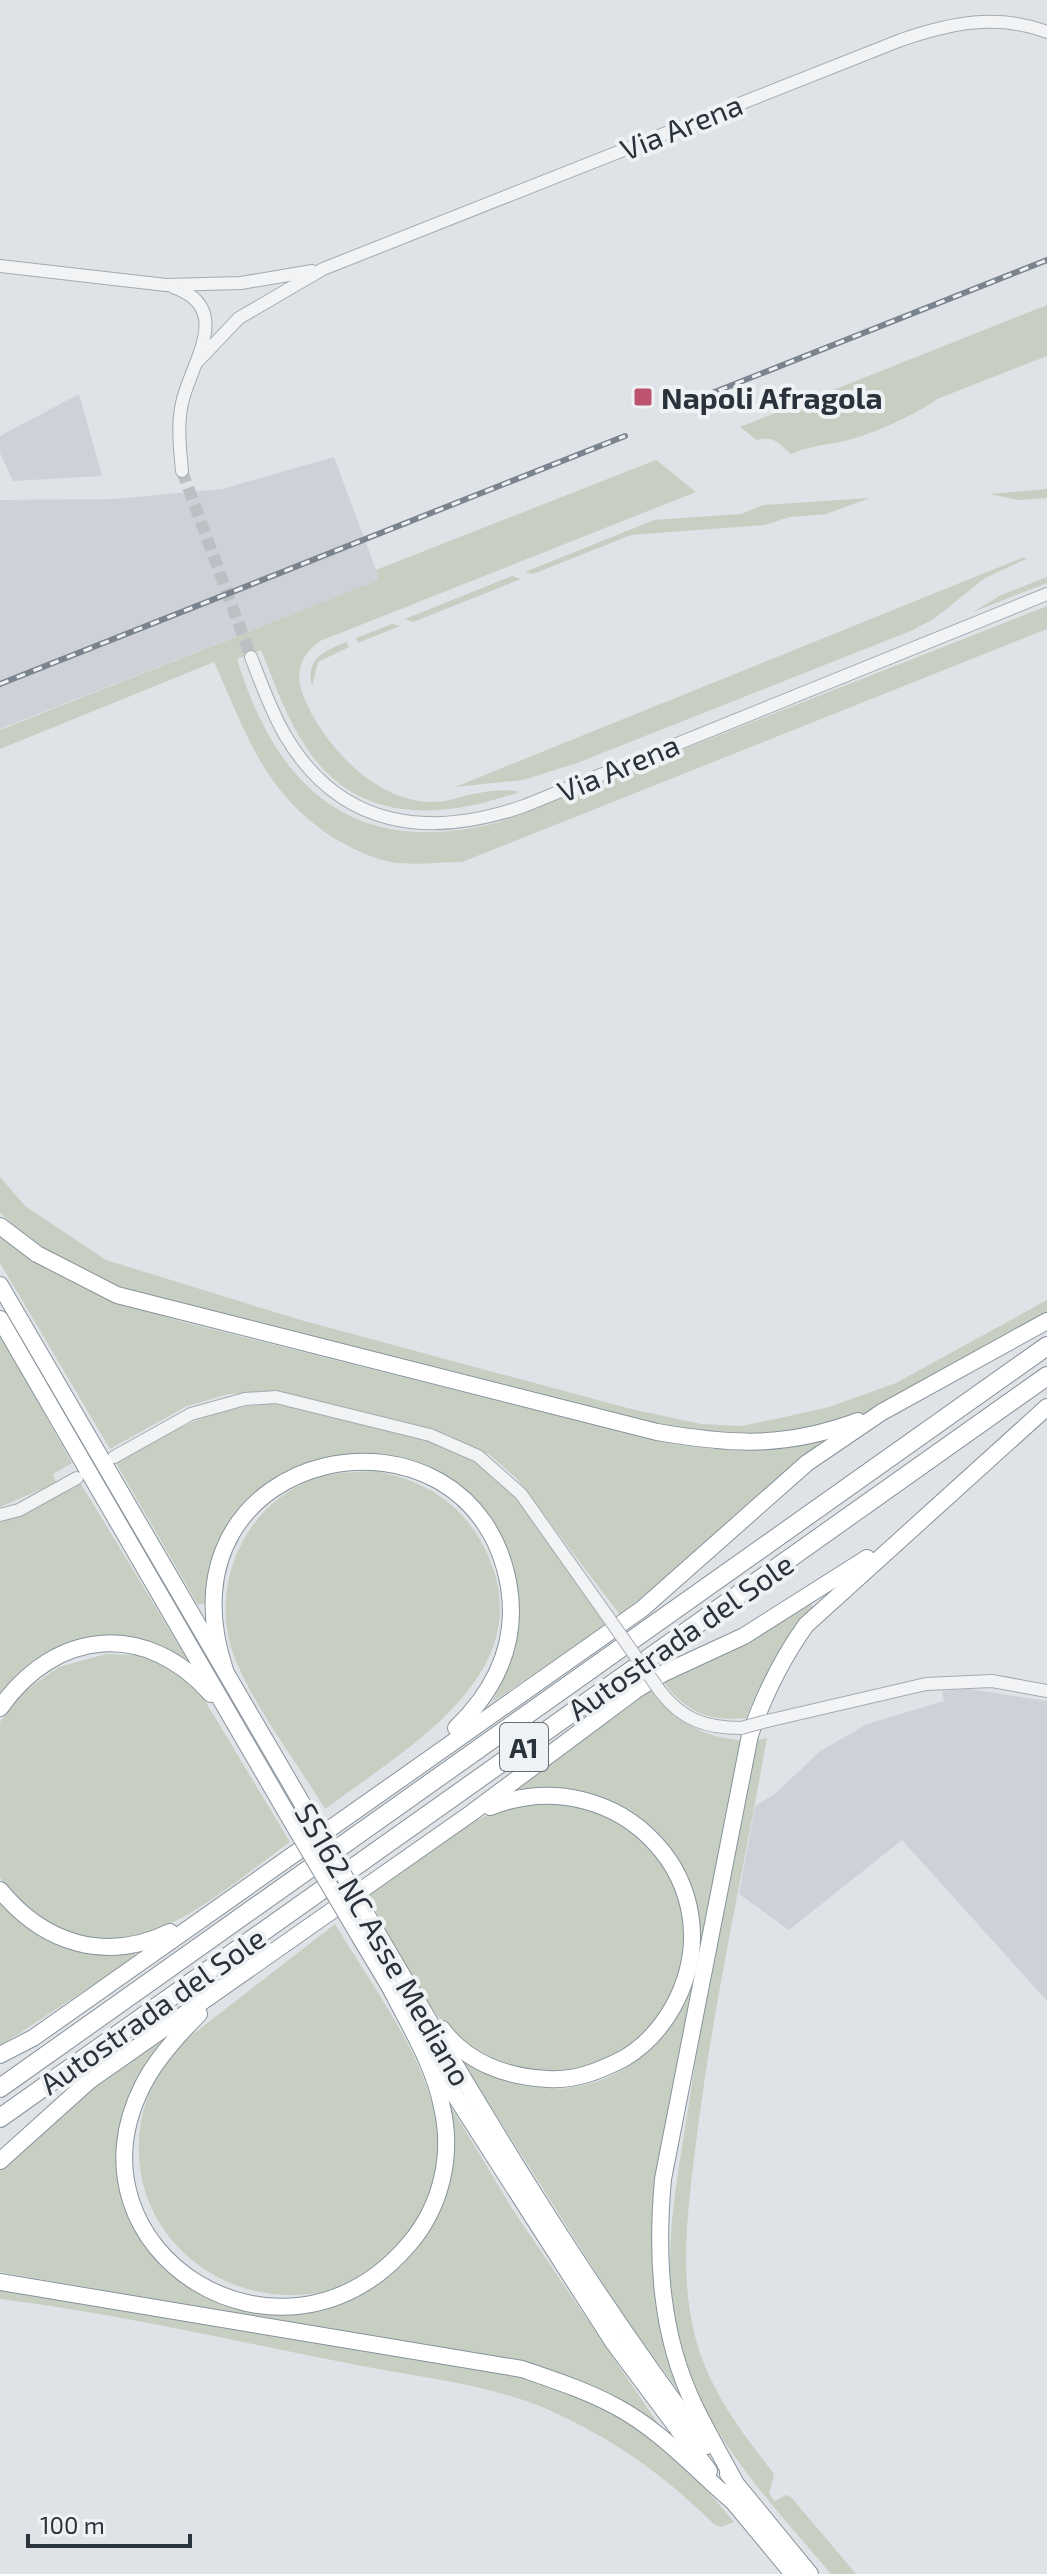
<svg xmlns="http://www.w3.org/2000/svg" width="1047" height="2574" viewBox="0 0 1047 2574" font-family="'Exo 2',sans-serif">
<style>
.built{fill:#ced2d8}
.green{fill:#c6cfc1}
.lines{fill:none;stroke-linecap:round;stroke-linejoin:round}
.tertiary-tunnel{stroke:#bbc0c5;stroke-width:12;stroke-dasharray:12 6;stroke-linecap:butt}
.tertiary-casing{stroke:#a5aab0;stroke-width:14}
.trunk-casing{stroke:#88929b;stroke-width:18}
.motorway-casing{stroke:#88929b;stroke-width:20}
.tertiary{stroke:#f1f3f5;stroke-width:12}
.trunk{stroke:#fff;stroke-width:16}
.motorway{stroke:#fff;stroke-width:18}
.rail-casing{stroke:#7b848e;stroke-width:6}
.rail{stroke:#eef2f4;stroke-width:3;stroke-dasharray:9;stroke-linecap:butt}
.tertiary-bridge-casing{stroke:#a5aab0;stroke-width:14;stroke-linecap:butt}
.trunk-bridge-casing{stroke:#88929b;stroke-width:18;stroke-linecap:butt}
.tertiary-bridge{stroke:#f1f3f5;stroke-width:12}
.trunk-bridge{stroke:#fff;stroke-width:16}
.poi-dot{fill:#bd536e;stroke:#eef2f4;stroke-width:3}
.labels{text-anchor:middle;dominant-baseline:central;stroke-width:8;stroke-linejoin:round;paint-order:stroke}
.shield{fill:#eef2f4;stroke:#656c73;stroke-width:2}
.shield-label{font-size:28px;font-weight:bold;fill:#2a323c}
.street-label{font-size:30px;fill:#2a323c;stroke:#eef2f4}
.poi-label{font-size:30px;font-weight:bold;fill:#2a323c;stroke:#eef2f4;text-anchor:start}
</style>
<rect width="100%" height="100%" fill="#dfe3e7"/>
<g class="built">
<path d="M 79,394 L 102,476 L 13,481 L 0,453 L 0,436 Z"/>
<path d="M 334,457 L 380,580 L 0,729 L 0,500 L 114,499 L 222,489 Z"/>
<path d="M 970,1689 L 1047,1701 L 1047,2001 L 902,1840 L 789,1930 L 739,1894 L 755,1806 L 776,1793 L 819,1752 L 867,1724 L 944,1701 L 942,1691 Z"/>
</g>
<g class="green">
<path d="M 1047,305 L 1047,356 L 937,399 C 916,415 866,437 840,442 C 822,445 808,447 791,454 C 780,444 773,435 757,440 L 740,427 Z"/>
<path d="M 656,460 L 696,492 L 320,641 C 301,655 294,673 303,695 C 324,749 388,817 454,799 C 469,794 504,787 519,792 C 443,819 359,825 308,750 C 287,720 275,684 261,650 L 237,659 C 278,793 357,859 499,822 L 1047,606 L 1047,629 L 462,862 C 442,862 420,865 400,863 C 380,862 355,850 337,840 C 264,794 248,737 214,662 L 0,749 L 0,730 L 379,580 L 376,570 Z"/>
<path d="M 1047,489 L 1047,498 L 1019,500 L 989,494 Z"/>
<path d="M 870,498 L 826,514 L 790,517 L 764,525 L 631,535 L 533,574 L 525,572 L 654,520 L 741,514 L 763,505 Z"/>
<path d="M 1022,558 L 1028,558 L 985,578 L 935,618 L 913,630 L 577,763 L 523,780 L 455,787 Z"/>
<path d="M 512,576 L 521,579 L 413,622 L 405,619 Z"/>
<path d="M 1047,577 L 1047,583 L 973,612 L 1001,595 Z"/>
<path d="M 392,624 L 400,626 L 358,643 L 356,638 Z"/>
<path d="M 346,642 L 349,647 L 318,662 L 312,686 C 305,659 324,651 346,642 Z"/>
<path d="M 0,1177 L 25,1206 L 106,1260 L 297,1319 L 631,1409 L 701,1424 L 742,1426 L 780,1418 L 829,1407 L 896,1383 L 1047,1300 L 1047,1316 L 882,1412 L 810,1431 L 705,1436 L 132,1295 C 83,1273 40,1250 0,1213 Z"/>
<path d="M 0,1233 L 103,1295 L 179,1321 L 515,1405 L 673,1444 L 713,1449 L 775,1448 L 834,1438 L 620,1615 L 517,1479 L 490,1455 L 446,1434 L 279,1393 L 228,1394 L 185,1407 L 110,1449 L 0,1263 Z"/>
<path d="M 0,1335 L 72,1463 L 53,1474 L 56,1483 L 0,1507 Z"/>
<path d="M 278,1404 C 334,1418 404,1428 456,1452 C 520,1482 568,1569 606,1626 L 491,1703 C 514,1666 521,1630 514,1586 C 497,1471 358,1414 265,1487 C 250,1499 234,1513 224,1531 C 213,1553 211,1578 208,1602 L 198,1605 L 116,1463 C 172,1431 212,1405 278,1404 Z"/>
<path d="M 374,1471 C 417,1478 456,1499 479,1538 C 554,1666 411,1745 325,1809 C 298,1764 252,1703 234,1656 C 208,1587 244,1505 313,1479 C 333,1472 353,1472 374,1471 Z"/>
<path d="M 81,1484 L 189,1662 C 171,1652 152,1640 132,1637 C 92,1630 34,1677 0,1698 L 0,1522 L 25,1513 Z"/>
<path d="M 811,1604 L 814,1608 C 786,1643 762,1676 746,1718 C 710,1722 685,1712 664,1682 Z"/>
<path d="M 106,1654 L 155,1656 L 196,1686 L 290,1842 C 217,1894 118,1991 29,1911 C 18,1901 9,1889 0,1878 L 0,1722 L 19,1695 L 59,1667 Z"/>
<path d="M 653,1689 C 683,1726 697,1735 744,1741 L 656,2233 L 682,2396 L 623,2315 L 462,2061 C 478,2069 494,2079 512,2083 C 684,2129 768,1882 617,1804 C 599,1795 578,1789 559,1788 C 545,1787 530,1793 517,1789 Z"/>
<path d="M 767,1738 C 744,1867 715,1997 698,2127 C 689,2201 676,2278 699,2350 C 715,2398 744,2435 774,2474 L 769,2494 L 775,2501 L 786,2495 L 791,2497 L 856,2574 L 831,2574 C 775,2507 709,2441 683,2355 C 657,2270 676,2188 689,2103 C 707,1981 733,1861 757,1740 Z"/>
<path d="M 556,1801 C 574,1806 598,1808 615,1817 C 624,1822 634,1834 642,1841 C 763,1947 613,2142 472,2049 C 427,2020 394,1942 367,1895 L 471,1823 L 496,1811 Z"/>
<path d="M 0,1896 C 48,1936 67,1958 133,1952 L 137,1956 L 0,2046 Z"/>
<path d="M 335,1924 C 369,1981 422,2051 435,2116 C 445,2163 432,2218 395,2249 C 384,2259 371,2274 358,2280 C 239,2335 106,2232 146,2102 C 153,2080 166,2063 179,2045 Z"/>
<path d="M 161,2040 L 163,2043 L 139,2076 L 125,2104 L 119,2129 L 126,2200 L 187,2283 L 291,2312 L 318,2309 L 375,2283 L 401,2263 L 426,2234 L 450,2105 L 513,2210 L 661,2428 L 598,2388 L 552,2370 L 0,2272 L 0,2168 L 68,2107 Z"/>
<path d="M 0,2288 C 116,2307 232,2326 349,2345 C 436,2360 535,2368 613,2411 C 662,2438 699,2480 734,2522 L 721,2527 L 714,2524 C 665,2476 614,2439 551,2411 C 495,2385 418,2377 357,2365 C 238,2342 120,2314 0,2299 Z"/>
</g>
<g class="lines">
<path class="tertiary-tunnel" d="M 182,471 L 251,657"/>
<defs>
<g id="tertiary">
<path d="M 0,266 L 166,285 L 241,283 L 312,271"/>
<path d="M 173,287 C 235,308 191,362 182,403 C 177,426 180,448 182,471"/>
<path d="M 198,361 L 239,318 L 323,269 L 901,40 C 950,23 997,13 1047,32"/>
<path d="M 251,657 C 261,683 271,711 285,735 C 340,829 429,839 524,806 L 1047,594"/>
<path d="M 114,1457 L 191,1414 L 245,1399 L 276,1397 L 430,1435 L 478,1456 L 521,1494 L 608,1617"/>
<path d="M 0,1515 L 19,1510 L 77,1478"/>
<path d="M 660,1691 C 682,1720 706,1728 741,1728"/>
<path d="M 767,1721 L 926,1684 L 992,1681 L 1047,1691"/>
</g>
<g id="trunk">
<path d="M 0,1226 L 37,1254 L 117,1295 L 657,1432 C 733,1445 785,1448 858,1421"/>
<path d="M 0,1285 L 303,1805"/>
<path d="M 0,1319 L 289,1817"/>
<path d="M 225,1670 C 149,1442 475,1382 509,1587 C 518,1643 495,1690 456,1728"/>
<path d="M 0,1708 C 56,1628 147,1621 211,1694"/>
<path d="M 0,1890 C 44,1944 106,1963 170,1932"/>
<path d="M 371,1922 C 476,2102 581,2280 707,2446"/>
<path d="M 358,1934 L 394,1994"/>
<path d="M 199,2014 C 178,2035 156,2059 143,2085 C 58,2251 283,2394 410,2243 C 442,2205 453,2154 442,2107 C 434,2064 408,2024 389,1985"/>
<path d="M 442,2029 C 467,2063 507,2077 548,2079 C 575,2081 599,2071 623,2059 C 644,2047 661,2028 673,2007 C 740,1885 618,1757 490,1807"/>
<path d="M 0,2055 L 33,2038 L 642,1609 L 807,1463 L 882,1412 L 1047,1321"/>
<path d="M 438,2069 L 613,2342 L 709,2471"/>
<path d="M 0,2161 L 89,2081 L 470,1814 L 636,1690 L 664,1673 L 744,1636 L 867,1558"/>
<path d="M 0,2282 L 522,2369 C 554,2380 585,2390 615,2406 C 659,2429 694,2468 731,2500"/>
<path d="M 728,2474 L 810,2574"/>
<path d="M 735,2482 C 722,2457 707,2432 695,2407 C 660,2335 656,2257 663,2179 L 750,1735 C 764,1695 781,1660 806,1625 L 1047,1407"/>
<path d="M 725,2492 L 793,2574"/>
</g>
<g id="motorway">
<path d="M 0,2088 L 1047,1346"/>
<path d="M 0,2118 L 1047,1376"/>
</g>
</defs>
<use href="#tertiary" class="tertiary-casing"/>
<use href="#trunk" class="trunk-casing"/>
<use href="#motorway" class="motorway-casing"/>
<use href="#tertiary" class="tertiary"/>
<use href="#trunk" class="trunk"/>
<use href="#motorway" class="motorway"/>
<defs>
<g id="rail">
<path d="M 702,397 L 1047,260"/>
<path d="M 0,684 L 625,436"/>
</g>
</defs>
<use href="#rail" class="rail-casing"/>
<use href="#rail" class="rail"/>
<defs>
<g id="tertiary-bridge">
<path d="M 608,1617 L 660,1691"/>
<path d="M 741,1728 L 767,1721"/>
</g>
<g id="trunk-bridge">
<path d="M 303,1805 L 371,1922"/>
<path d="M 289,1817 L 358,1934"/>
</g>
</defs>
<use href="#tertiary-bridge" class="tertiary-bridge-casing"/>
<use href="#trunk-bridge" class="trunk-bridge-casing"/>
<use href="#tertiary-bridge" class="tertiary-bridge"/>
<use href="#trunk-bridge" class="trunk-bridge"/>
</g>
<rect class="poi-dot" x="633" y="387" width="20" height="20" rx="4"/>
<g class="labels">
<rect class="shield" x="500" y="1723" width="48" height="48" rx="6"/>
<g class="shield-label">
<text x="524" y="1747">A1</text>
</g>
<g class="street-label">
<text transform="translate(681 126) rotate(-22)">Via Arena</text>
<text transform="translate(618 767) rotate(-23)">Via Arena</text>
<text transform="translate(680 1636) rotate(-35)">Autostrada del Sole</text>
<text transform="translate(384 1944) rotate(60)">SS162 NC Asse Mediano</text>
<text transform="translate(152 2010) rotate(-35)">Autostrada del Sole</text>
</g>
<g class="poi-label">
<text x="661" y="397">Napoli Afragola</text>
</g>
</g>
<path d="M28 2534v12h162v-12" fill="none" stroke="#2a323c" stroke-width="4"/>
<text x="40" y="2534" font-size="24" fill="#2a323c" stroke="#eef2f4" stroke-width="6" paint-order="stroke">100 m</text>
</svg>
